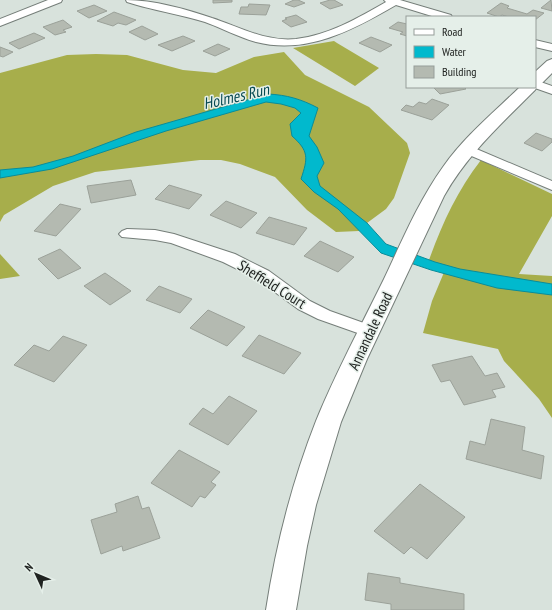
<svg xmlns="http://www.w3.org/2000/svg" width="552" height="610" viewBox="0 0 552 610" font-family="'PT Sans Narrow',sans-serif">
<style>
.forest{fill:#a7ae4b}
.water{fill:#01b9cd;stroke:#0a8c99}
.building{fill:#b4bab1;stroke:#9ba199}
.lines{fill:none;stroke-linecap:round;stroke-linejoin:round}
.street-casing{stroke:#757e79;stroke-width:2}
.secondary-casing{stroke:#757e79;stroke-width:2}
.street{fill:#fff;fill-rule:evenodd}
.secondary{fill:#fff;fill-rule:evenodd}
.labels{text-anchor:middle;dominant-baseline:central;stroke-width:3;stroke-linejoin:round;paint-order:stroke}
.street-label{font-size:15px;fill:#202321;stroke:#e5efe9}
.water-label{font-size:16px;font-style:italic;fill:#084a53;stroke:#e5efe9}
</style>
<rect width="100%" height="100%" fill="#d8e2dc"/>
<g class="forest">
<path d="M 334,41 L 337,43 L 379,68 L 355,86 L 293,48 Z"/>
<path d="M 284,52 L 305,75 L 369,107 L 407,143 L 410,153 L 394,198 L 386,209 L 367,223 L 359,231 L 336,232 L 307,210 L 275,177 L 240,164 L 221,160 L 200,160 L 95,172 L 53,186 L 4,215 L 0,222 L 0,73 L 67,55 L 96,54 L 127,55 L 183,70 L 216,73 L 254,57 Z"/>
<path d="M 481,160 L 552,194 L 552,216 L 519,274 L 552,276 L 552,418 L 539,399 L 504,361 L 498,349 L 423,333 L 432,301 L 445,270 L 429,260 C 442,224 457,191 481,160 Z"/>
<path d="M 0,254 L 20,276 L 0,279 Z"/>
</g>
<path class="water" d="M 268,94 C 287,95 301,99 318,108 L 309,136 L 317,147 L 324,163 L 317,176 L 320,186 L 367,223 L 386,244 L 435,262 L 460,269 L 552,284 L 552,295 L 497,288 L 431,270 L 381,253 L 338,209 L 314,192 L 301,179 C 308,158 309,151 292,136 L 290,124 L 301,113 L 295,108 L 281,104 L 266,102 L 166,131 L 52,169 L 0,178 L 0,170 L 33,167 L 73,156 L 136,132 Z"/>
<g class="building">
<path d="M 213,0 L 232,0 L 232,2 L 213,3 Z"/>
<path d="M 294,0 L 298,0 L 305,3 L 294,7 L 285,4 Z"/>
<path d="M 330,0 L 334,0 L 343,5 L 330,9 L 320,3 Z"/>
<path d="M 551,0 L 552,11 L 541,8 Z"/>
<path d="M 501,3 L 509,6 L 507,8 L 527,14 L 533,10 L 544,13 L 535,20 L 535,17 L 509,17 L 502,15 L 499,17 L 487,13 Z"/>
<path d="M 249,4 L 270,5 L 266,15 L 239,14 L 241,7 L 248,7 Z"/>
<path d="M 94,5 L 107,11 L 89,18 L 77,11 Z"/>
<path d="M 114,12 L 136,20 L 126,25 L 118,23 L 113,26 L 97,21 Z"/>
<path d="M 296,15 L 307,22 L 291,27 L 282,21 L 287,19 L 285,18 Z"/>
<path d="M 63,20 L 72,27 L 63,30 L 66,32 L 55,35 L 43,27 Z"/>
<path d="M 398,22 L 407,24 L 407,36 L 400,34 L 403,32 L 389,28 Z"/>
<path d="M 142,26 L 158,34 L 145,40 L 129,32 Z"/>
<path d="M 34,33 L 45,38 L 19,49 L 9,43 Z"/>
<path d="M 183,36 L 195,41 L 172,51 L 158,45 Z"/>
<path d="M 371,37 L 392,45 L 380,52 L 359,43 Z"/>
<path d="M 218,44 L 230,49 L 215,56 L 203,51 Z"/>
<path d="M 0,47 L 13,52 L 3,57 L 0,56 Z"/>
<path d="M 433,87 L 464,87 L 466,89 L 440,94 Z"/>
<path d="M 432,99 L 449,105 L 432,120 L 401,110 L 406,105 L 413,107 L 419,102 L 426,104 Z"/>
<path d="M 536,133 L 552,139 L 552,142 L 542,151 L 524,143 Z"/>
<path d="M 131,180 L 136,195 L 91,203 L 87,186 Z"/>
<path d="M 169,185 L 202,195 L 189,209 L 155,199 Z"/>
<path d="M 226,201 L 257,213 L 241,228 L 210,215 Z"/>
<path d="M 60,204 L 81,209 L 56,236 L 34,231 Z"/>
<path d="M 269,217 L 307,228 L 294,245 L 256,233 Z"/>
<path d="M 320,241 L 354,257 L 338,272 L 304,256 Z"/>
<path d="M 60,249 L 81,268 L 58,279 L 38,259 Z"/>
<path d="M 105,273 L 131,291 L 110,305 L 84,286 Z"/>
<path d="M 159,286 L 192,299 L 180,313 L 146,300 Z"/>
<path d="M 208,310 L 245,327 L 227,346 L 190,328 Z"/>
<path d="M 259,335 L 301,353 L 284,374 L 242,356 Z"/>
<path d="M 63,336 L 87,345 L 54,382 L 14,365 L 34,345 L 49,351 Z"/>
<path d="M 472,356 L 485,376 L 497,373 L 505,387 L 492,390 L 496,397 L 464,405 L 450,380 L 441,382 L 432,365 Z"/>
<path d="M 229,396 L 257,411 L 228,445 L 189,424 L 203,408 L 213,414 Z"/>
<path d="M 491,419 L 525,427 L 522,450 L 544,456 L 541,479 L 466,459 L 470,441 L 485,445 Z"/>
<path d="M 179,450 L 220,472 L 211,482 L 216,485 L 205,498 L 200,496 L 192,507 L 151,483 Z"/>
<path d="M 420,484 L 465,517 L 427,559 L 411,547 L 404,554 L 374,531 Z"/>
<path d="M 138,496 L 142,509 L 149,507 L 160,538 L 123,551 L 122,546 L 101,554 L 91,520 L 117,512 L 115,504 Z"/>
<path d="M 368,573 L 400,578 L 400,583 L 464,594 L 464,610 L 391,610 L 391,604 L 365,600 Z"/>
</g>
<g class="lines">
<defs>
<g id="street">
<path d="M 48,0 L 62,0 L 61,2 L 0,26 L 0,19 Z"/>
<path d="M 126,0 C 153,0 186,9 212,18 C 240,27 265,42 296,39 C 329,35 358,18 386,2 L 384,0 L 400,0 L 451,15 L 452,17 L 435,17 L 396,5 C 353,30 307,55 256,42 C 238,37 222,28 205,22 C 182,15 159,11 137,5 L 127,2 Z"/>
<path d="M 535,40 L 552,44 L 552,51 L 535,47 Z"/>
<path d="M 535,80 L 552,86 L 552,94 L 532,87 L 535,87 Z"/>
<path d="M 467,145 L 552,181 L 552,190 L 462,152 L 460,149 L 462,146 Z"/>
<path d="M 127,229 L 155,230 L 174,234 L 235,254 L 269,271 L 310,301 L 330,311 L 375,327 L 378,331 L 375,335 L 369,337 L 318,319 L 298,309 L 257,279 L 223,262 L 171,243 L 155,240 L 122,237 L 119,234 L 122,231 Z"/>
</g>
<path id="secondary" d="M 552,59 L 552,73 L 541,84 L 536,85 L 537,87 L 535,90 C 501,124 467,155 444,196 L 367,359 L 341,422 L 316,505 L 307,546 L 296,610 L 266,610 C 276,545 292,482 316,421 C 336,372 361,326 384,279 C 402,241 418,202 443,167 C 464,137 493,113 520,87 L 535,87 L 535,72 L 547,61 Z"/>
</defs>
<use href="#street" class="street-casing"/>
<use href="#secondary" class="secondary-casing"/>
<use href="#street" class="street"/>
<use href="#secondary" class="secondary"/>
</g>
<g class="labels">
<g class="street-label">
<text transform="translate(272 284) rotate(32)">Sheffield Court</text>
<text transform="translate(370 331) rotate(-65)">Annandale Road</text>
</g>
<g class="water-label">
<text transform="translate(236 96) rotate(-13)">Holmes Run</text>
</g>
</g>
<rect x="406" y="16" width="130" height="72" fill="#e5efe9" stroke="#969d99"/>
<rect x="414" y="29" width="20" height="6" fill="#ffffff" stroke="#969d99"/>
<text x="442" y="36" font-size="12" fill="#202321">Road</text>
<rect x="414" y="46" width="20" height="12" fill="#01b9cd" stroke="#969d99"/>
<text x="442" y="56" font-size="12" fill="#202321">Water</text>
<rect x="414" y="66" width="20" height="12" fill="#b4bab1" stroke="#969d99"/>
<text x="442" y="76" font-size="12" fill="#202321">Building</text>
<g transform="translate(36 574) rotate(314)" stroke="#e5efe9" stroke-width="3" paint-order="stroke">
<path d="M0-3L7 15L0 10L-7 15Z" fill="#202321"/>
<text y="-6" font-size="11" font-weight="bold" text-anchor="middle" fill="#202321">N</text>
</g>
</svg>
